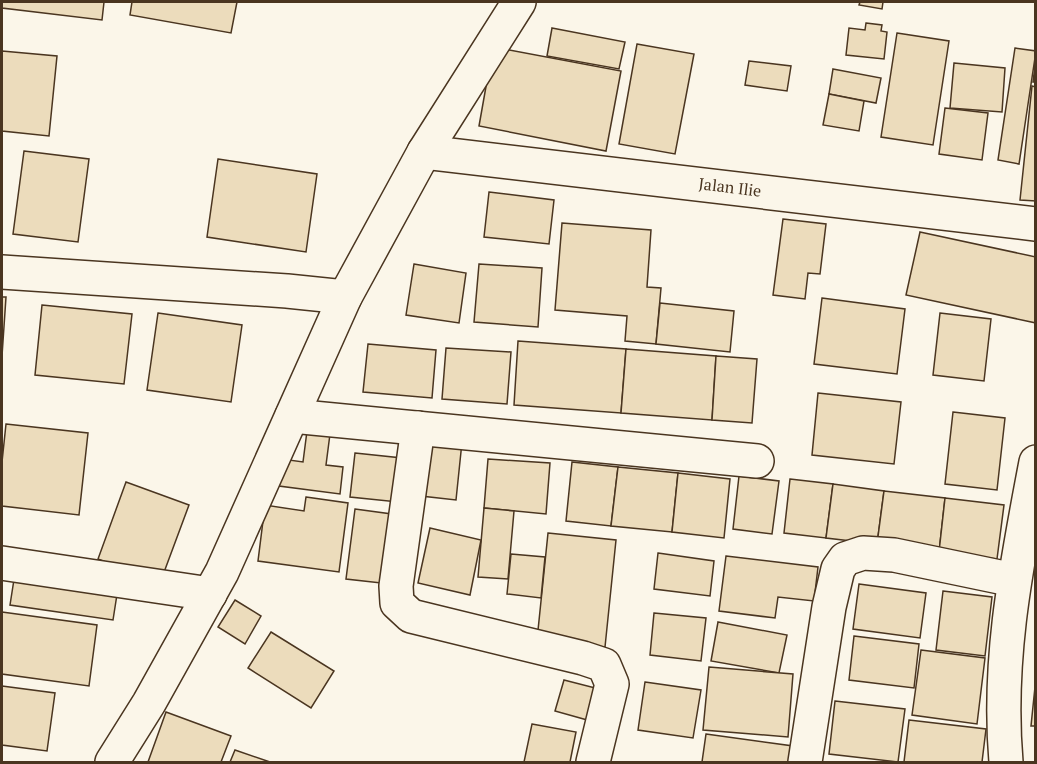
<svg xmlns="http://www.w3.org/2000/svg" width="1037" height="764" viewBox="0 0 1037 764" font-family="'PT Serif',serif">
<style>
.building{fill:#ecdcbc;stroke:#4a3520;stroke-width:1.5}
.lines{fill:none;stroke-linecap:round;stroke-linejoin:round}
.minor-casing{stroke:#4a3520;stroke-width:36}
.minor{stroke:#fbf6e9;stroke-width:33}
.labels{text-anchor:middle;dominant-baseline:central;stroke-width:4.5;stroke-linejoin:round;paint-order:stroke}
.street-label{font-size:16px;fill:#4a3520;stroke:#fbf6e9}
</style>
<rect width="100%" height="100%" fill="#fbf6e9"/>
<g class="building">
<path d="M 2,2 L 104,2 L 102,20 L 2,8 Z"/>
<path d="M 132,2 L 237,2 L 231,33 L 130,15 Z"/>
<path d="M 860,2 L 883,2 L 882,9 L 859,5 Z"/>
<path d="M 866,23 L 882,25 L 881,31 L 887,32 L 884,59 L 846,55 L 849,28 L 865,30 Z"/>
<path d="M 552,28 L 625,42 L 619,69 L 547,56 Z"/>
<path d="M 897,33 L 949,41 L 933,145 L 881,137 Z"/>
<path d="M 637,44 L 694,54 L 675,154 L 619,144 Z"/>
<path d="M 493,47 L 621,71 L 606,151 L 479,126 Z"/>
<path d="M 1015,48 L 1036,51 L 1019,164 L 998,160 Z"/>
<path d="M 2,51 L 57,56 L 49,136 L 2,131 Z"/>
<path d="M 1036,58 L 1036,82 L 1033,82 Z"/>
<path d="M 749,61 L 791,66 L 787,91 L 745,85 Z"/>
<path d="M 954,63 L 1005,68 L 1002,112 L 950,108 Z"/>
<path d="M 833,69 L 881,78 L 876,103 L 829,94 Z"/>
<path d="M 1032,86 L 1036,87 L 1036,201 L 1020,200 Z"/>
<path d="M 829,94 L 864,101 L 859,131 L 823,125 Z"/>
<path d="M 945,108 L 988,113 L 982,160 L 939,154 Z"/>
<path d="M 24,151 L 89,159 L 78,242 L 13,234 Z"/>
<path d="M 218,159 L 317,174 L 306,252 L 207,237 Z"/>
<path d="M 489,192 L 554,200 L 549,244 L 484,237 Z"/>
<path d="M 783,219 L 826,224 L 820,274 L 808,273 L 805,299 L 773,295 Z"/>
<path d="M 562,223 L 651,230 L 647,287 L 661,288 L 656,344 L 625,341 L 627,316 L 555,310 Z"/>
<path d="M 920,232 L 1036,257 L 1036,323 L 906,295 Z"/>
<path d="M 414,264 L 466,273 L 459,323 L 406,315 Z"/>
<path d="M 479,264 L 542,268 L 538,327 L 474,322 Z"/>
<path d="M 2,297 L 6,297 L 2,356 Z"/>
<path d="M 822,298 L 905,309 L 897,374 L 814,364 Z"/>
<path d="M 660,303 L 734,311 L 730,352 L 656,344 Z"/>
<path d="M 42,305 L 132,314 L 124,384 L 35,375 Z"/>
<path d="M 158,313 L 242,325 L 231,402 L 147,390 Z"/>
<path d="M 940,313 L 991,319 L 984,381 L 933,375 Z"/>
<path d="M 518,341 L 626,349 L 621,413 L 514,405 Z"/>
<path d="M 368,344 L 436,350 L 432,398 L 363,392 Z"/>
<path d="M 446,348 L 511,352 L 507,404 L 442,399 Z"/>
<path d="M 626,349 L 716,356 L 712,420 L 621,413 Z"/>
<path d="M 716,356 L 757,359 L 752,423 L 712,420 Z"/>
<path d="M 818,393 L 901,402 L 894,464 L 812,455 Z"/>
<path d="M 953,412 L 1005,418 L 997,490 L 945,484 Z"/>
<path d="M 6,424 L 88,433 L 79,515 L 2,506 L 2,462 Z"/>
<path d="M 307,431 L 330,434 L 326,465 L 343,467 L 340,494 L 279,486 L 282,459 L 303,462 Z"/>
<path d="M 428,438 L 462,442 L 456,500 L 421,496 Z"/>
<path d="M 355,453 L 402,458 L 398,502 L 350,497 Z"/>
<path d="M 488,459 L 550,463 L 546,514 L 484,508 Z"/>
<path d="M 572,462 L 618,467 L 611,526 L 566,521 Z"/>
<path d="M 618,467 L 678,473 L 672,532 L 611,526 Z"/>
<path d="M 678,473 L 730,479 L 724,538 L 672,532 Z"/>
<path d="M 739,476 L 779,481 L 772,534 L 733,529 Z"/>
<path d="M 790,479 L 833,484 L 826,538 L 784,533 Z"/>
<path d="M 126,482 L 189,505 L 160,583 L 98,559 Z"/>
<path d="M 833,484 L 884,491 L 877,544 L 826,538 Z"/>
<path d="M 884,491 L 945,498 L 939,552 L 877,544 Z"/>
<path d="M 306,497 L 348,503 L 339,572 L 258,561 L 265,505 L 304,511 Z"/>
<path d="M 945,498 L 1004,505 L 997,559 L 939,552 Z"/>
<path d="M 484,508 L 514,511 L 508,579 L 478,577 Z"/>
<path d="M 355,509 L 399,515 L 390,584 L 346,579 Z"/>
<path d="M 430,528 L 481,540 L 470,595 L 418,583 Z"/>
<path d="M 548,533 L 616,540 L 605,647 L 537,640 Z"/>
<path d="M 658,553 L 714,561 L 710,596 L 654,589 Z"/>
<path d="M 511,554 L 545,557 L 541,598 L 507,594 Z"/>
<path d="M 726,556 L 818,567 L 814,601 L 778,597 L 775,618 L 719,611 Z"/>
<path d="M 15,573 L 118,588 L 113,620 L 10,605 Z"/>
<path d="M 859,584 L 926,593 L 920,638 L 853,629 Z"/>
<path d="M 943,591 L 992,597 L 985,656 L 936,650 Z"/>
<path d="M 235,600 L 261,616 L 245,644 L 218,627 Z"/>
<path d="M 2,612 L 97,625 L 89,686 L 2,674 Z"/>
<path d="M 654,613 L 706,618 L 701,661 L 650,655 Z"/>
<path d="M 718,622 L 787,635 L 779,673 L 711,661 Z"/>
<path d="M 271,632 L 334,671 L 311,708 L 248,668 Z"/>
<path d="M 854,636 L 919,644 L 914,688 L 849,680 Z"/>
<path d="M 921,650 L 985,658 L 977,724 L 912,715 Z"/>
<path d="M 709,667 L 793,674 L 788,737 L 703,730 Z"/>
<path d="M 1036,677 L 1036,726 L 1031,726 Z"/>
<path d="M 564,680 L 607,691 L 598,723 L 555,711 Z"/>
<path d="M 645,682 L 701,690 L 693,738 L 638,730 Z"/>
<path d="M 2,686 L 55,693 L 47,751 L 2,745 Z"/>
<path d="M 835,701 L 905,709 L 898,762 L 829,754 Z"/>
<path d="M 166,712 L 231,736 L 221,762 L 148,762 Z"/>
<path d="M 909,720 L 986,729 L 982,762 L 904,762 Z"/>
<path d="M 532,724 L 576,732 L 570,762 L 524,762 Z"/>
<path d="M 706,734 L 793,746 L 791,762 L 702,762 Z"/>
<path d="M 235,750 L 270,762 L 230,762 Z"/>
</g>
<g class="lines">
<defs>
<g id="minor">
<path d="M 424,152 L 1036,224"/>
<path d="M 2,272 L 287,291 L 345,297"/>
<path d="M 292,416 L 757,461"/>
<path d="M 418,428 L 396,586 L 397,603 L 411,616 L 583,658 L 604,665 L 612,684 L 593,762"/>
<path d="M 2,563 L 210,594"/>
<path d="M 112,762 L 149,703 L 222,572 L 345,297 L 424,152 L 519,2"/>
<path d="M 805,762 L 829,607 L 838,569 L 845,559 L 863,553 L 894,555 L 1014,580"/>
<path d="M 1006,762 C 997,658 1017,563 1036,462"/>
</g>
</defs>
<use href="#minor" class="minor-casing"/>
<use href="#minor" class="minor"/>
</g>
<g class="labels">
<g class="street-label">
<text transform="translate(730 187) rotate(7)">Jalan Ilie</text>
</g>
</g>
<rect width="1037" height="764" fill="none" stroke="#4a3520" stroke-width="6"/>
</svg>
